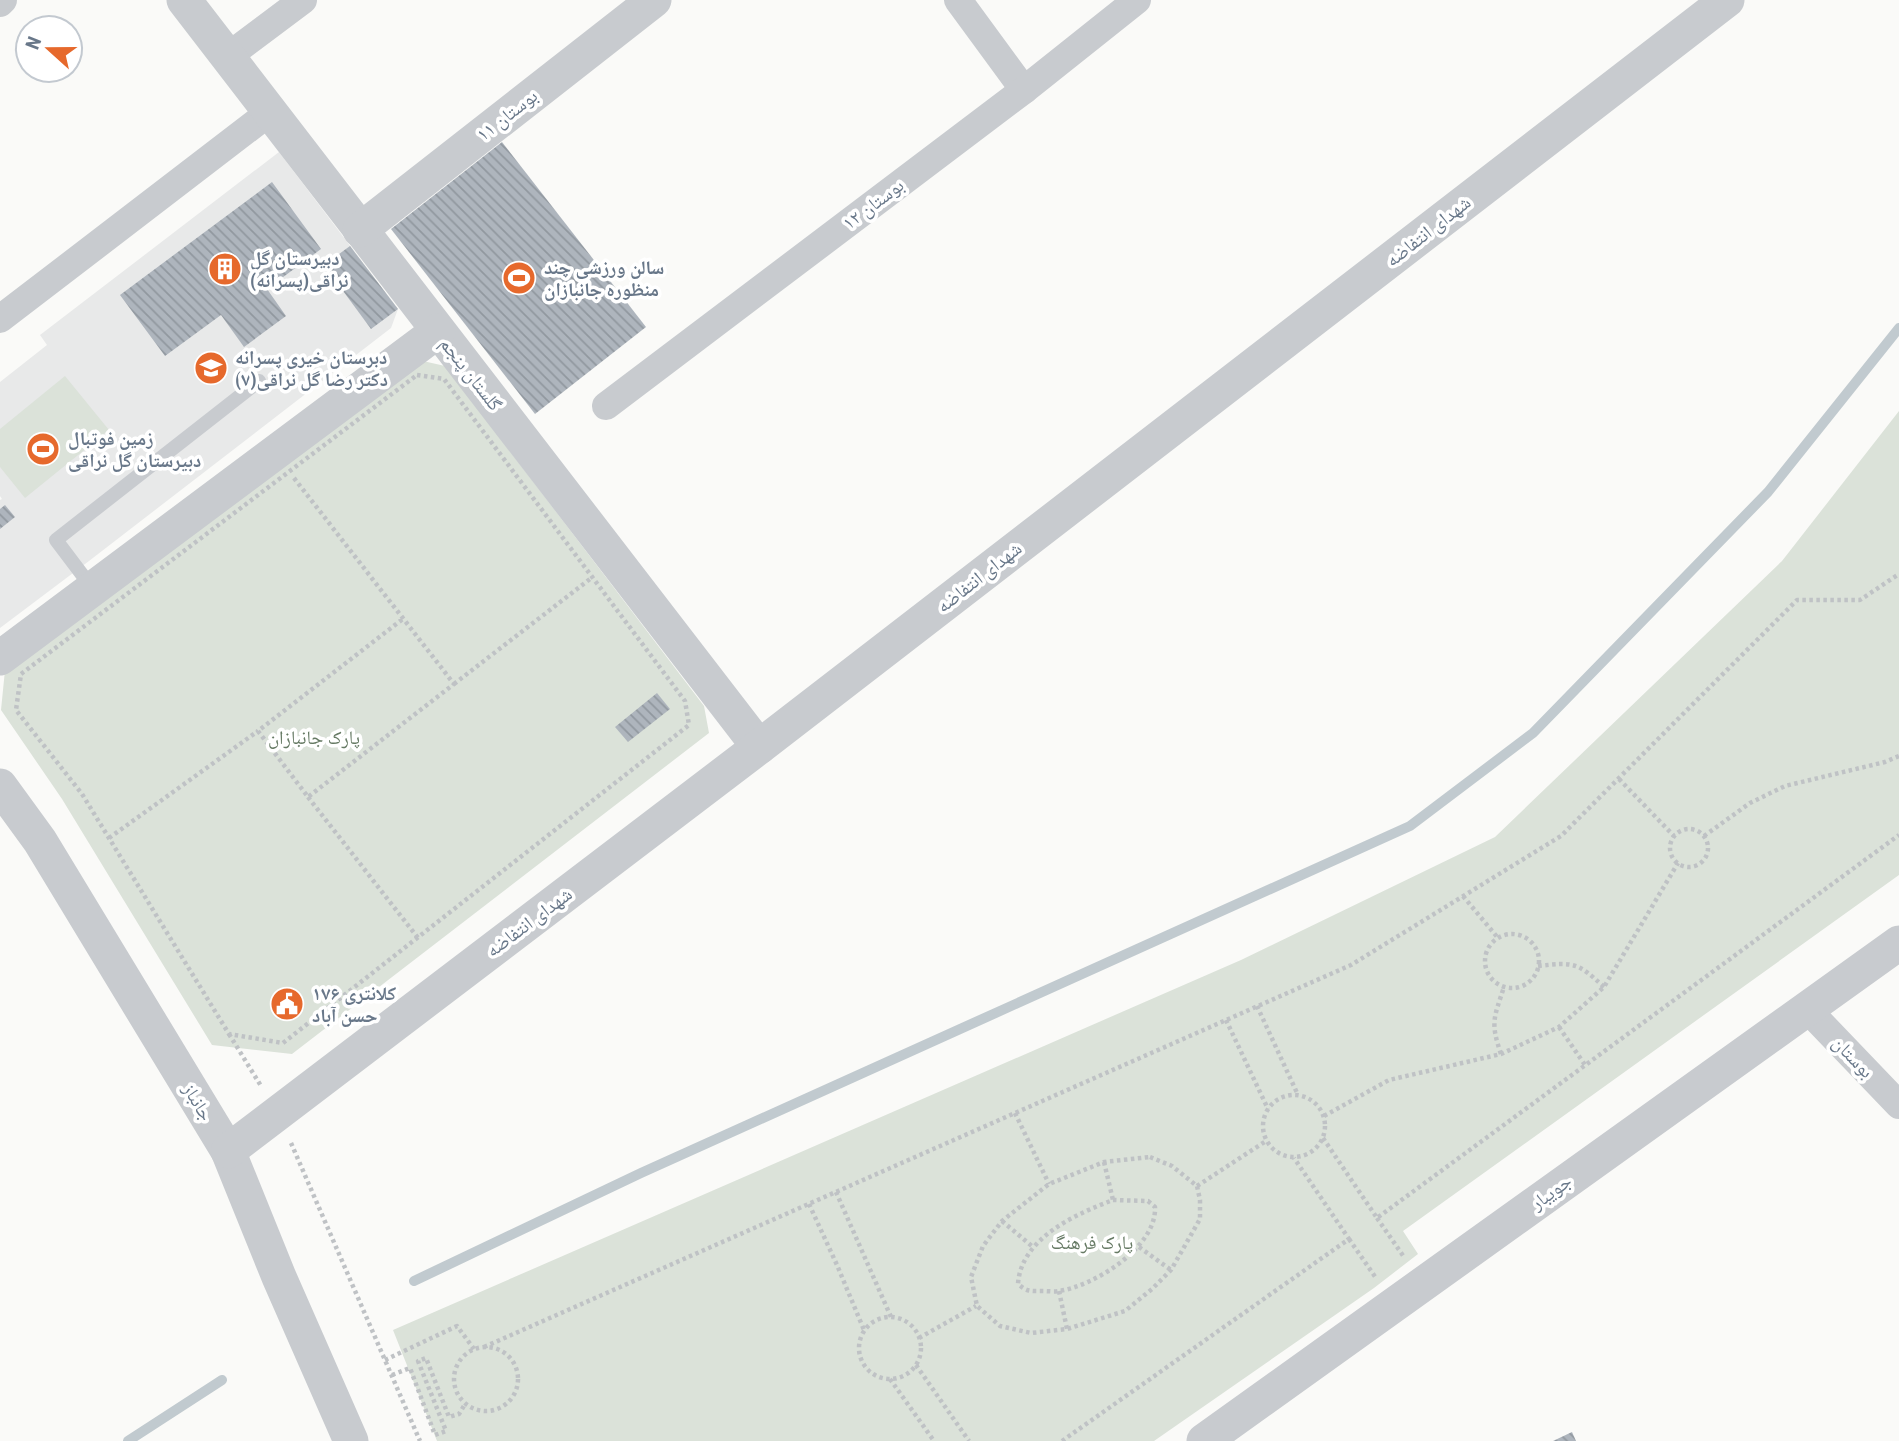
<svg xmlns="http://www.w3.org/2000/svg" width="1899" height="1441" viewBox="0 0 1899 1441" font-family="'Roboto Condensed','Noto Naskh Arabic',sans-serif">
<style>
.built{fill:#e8e9e9}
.green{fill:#dbe2d9}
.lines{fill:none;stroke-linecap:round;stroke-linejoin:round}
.stream{stroke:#c1cacf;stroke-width:10}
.building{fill:url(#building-back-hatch)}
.path{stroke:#bfc2c5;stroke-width:4.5;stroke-dasharray:3.5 3.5;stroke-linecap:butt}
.service{stroke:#c8cbcf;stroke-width:14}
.minor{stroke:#c8cbcf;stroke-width:28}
.tertiary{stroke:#c8cbcf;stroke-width:35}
.labels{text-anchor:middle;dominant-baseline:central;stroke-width:7;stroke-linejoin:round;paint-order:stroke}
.street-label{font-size:19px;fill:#687789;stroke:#fff}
.poi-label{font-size:19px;font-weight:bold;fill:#687789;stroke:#fff;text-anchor:start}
.park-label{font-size:19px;fill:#667a64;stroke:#fff}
</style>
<defs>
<pattern id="building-back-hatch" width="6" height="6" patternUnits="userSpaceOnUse" patternTransform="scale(1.75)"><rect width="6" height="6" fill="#aeb5bd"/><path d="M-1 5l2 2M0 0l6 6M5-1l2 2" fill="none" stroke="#91989f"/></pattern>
</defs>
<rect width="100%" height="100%" fill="#fafaf8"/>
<path class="built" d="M 279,152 L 398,309 L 391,328 L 89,561 L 0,628 L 0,500 L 2,499 L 0,496 L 0,382 L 47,345 L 40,335 Z"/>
<g class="green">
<path d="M 423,361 L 445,366 L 704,706 L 709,733 L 292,1054 L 212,1045 L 62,799 L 1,710 L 5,670 Z"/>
<path d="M 65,376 L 109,430 L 25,498 L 0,467 L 0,429 Z"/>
<path d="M 1899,411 L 1899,875 L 1403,1231 L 1418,1254 L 1374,1288 L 1154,1441 L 437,1441 L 393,1330 L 1241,960 L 1495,837 L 1782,561 Z"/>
</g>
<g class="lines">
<g class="stream">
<path d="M 414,1281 L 641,1173 L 1410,826 L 1533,733 L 1768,492 L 1899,328"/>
<path d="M 128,1441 L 222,1380"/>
</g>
</g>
<g class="building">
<path d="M 502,142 L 646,327 L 535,414 L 391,229 Z"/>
<path d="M 272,182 L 321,249 L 267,289 L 286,316 L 244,347 L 221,315 L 165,356 L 120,295 Z"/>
<path d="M 350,246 L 398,309 L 371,329 L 324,265 Z"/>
<path d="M 5,505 L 15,517 L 0,529 L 0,509 Z"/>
<path d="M 657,693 L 670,709 L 628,742 L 615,727 Z"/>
<path d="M 1572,1432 L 1576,1441 L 1553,1441 Z"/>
</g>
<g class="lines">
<g class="path">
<path d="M 417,375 L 444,379 L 685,701 L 689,725 L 283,1043 L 229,1034 L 82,794 L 16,710 L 21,674 Z"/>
<path d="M 294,478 L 454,684 L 308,797 L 258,731 L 404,618"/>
<path d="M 454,684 L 590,579"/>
<path d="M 1619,779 L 1674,836"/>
<path d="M 308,797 L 418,938"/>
<circle cx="1689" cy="848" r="19"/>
<path d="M 1704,836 L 1750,803 L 1785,786 L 1885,762 L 1899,756"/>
<path d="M 109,838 L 258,731"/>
<path d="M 1463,896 L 1498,938"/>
<circle cx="1512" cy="961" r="27"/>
<path d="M 1538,966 C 1574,962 1577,962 1604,987"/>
<path d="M 1257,1006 L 1298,1095"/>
<path d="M 1226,1020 L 1268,1109"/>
<path d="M 1559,1027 L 1585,1065"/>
<path d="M 229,1034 L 261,1086"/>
<path d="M 1501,1054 C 1490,1022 1494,1018 1504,987"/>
<circle cx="1294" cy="1126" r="31"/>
<path d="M 1015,1113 L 1049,1184"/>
<path d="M 1324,1116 L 1389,1080 L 1501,1054 L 1559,1027 L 1604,987 L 1678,863"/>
<path d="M 1323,1138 L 1377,1218 L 1899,835"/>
<path d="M 291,1143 L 420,1441"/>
<path d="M 1150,1157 L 1172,1166 L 1197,1186 L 1200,1200 L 1200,1219 L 1171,1270 L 1152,1289 L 1125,1311 L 1067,1329 L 1031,1333 L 1000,1326 L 977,1306 L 971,1277 L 983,1246 L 1002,1221 L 1049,1184 L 1104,1162 Z"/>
<path d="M 1104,1162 L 1113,1200"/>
<path d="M 1197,1186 L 1266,1141"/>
<path d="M 836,1192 L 891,1317"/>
<path d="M 1113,1200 L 1148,1201 L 1155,1207 C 1157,1247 1094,1286 1059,1291 C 1054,1292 1048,1291 1043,1291 C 1030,1291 1027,1292 1018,1284 C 1021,1238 1076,1214 1113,1200 Z"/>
<path d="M 809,1204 L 837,1265 L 864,1330"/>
<path d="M 1377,1218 L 1404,1257"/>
<path d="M 1002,1221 L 1033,1247"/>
<path d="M 1349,1239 L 1376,1278"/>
<path d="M 1139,1247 L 1171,1270"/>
<path d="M 1059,1291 L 1067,1329"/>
<circle cx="890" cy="1348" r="31"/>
<path d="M 919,1338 L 976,1306"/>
<circle cx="486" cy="1379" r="32"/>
<path d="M 484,1347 L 1351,965 L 1561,836 L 1797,600 L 1860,600 L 1899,574"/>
<path d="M 385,1360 L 457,1326 L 474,1349"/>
<path d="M 916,1365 L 969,1441"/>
<path d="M 392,1375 L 410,1368 L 435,1435 L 446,1431 L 418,1361 L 426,1358 L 449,1417 L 459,1414 L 465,1404"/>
<path d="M 890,1379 L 934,1441"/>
<path d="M 1062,1441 L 1349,1239 L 1294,1158"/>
</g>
<path class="service" d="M 93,589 L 56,540 L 259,381"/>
<g class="minor">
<path d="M 958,0 L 1024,90"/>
<path d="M 0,3 L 3,0"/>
<path d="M 227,57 L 303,0"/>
<path d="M 0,319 L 270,112"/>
<path d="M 606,406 L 1024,90 L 1137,0"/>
<path d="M 1807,1009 L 1899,1105"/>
</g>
<g class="tertiary">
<path d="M 184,0 L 759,747"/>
<path d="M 360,230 L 654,0"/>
<path d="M 0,658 L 438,331"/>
<path d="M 0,786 L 40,841 L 228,1151 L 279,1277 L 351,1441"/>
<path d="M 228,1151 L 759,747 L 1727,0"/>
<path d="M 1204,1441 L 1899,943"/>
</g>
</g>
<defs>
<symbol id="building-disc" viewBox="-11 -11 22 22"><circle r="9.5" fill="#e6692c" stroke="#fff"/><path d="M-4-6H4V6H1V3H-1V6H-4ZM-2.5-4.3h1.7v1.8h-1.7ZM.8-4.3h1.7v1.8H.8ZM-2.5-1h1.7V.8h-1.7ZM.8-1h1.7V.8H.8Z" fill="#fff"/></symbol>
<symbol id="stadium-disc" viewBox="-11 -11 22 22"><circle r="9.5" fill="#e6692c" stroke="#fff"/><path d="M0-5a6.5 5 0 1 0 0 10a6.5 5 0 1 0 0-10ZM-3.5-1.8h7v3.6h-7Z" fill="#fff"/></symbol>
<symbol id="school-disc" viewBox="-11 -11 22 22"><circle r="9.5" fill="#e6692c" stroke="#fff"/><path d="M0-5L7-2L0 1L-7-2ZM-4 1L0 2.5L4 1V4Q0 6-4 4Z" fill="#fff"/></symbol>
<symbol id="civic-disc" viewBox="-11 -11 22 22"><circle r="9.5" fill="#e6692c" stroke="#fff"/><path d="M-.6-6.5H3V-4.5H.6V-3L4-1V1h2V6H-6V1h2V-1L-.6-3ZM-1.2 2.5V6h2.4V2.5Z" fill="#fff"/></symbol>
</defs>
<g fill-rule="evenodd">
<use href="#building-disc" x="206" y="250" width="38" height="38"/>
<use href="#stadium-disc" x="500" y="259" width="38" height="38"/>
<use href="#school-disc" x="192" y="349" width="38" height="38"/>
<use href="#stadium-disc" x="24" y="430" width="38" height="38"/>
<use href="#civic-disc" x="268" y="985" width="38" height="38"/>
</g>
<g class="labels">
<g class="street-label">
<text transform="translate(507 115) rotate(-38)">بوستان ۱۱</text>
<text transform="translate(873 204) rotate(-37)">بوستان ۱۲</text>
<text transform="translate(1428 231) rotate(-38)">شهدای انتفاضه</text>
<text transform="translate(471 374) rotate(52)">گلستان پنجم</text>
<text transform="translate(979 577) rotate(-38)">شهدای انتفاضه</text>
<text transform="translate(529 922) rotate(-37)">شهدای انتفاضه</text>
<text transform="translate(1853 1057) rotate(46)">بوستان</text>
<text transform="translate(198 1102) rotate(59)">جانباز</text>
<text transform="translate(1551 1192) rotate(-36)">جویبار</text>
</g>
<g class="poi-label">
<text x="250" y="258">دبیرستان گل<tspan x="250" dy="22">نراقی(پسرانه)</tspan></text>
<text x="544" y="267">سالن ورزشی چند<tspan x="544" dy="22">منظوره جانبازان</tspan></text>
<text x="235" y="357">دبرستان خیری پسرانه<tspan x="235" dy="22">دکتر رضا گل نراقی(۷)</tspan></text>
<text x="68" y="438">زمین فوتبال<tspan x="68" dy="22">دبیرستان گل نراقی</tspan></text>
<text x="312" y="993">کلانتری ۱۷۶<tspan x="312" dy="22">حسن آباد</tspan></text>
</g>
<g class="park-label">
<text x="314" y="737">پارک جانبازان</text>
<text x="1092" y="1242">پارک فرهنگ</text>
</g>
</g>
<g transform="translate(49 49) rotate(291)"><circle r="33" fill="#ffffff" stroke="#c3c9d0" stroke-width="2"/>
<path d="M0-5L12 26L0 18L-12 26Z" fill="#e6692c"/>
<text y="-10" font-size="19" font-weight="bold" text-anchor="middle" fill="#687789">N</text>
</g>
</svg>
